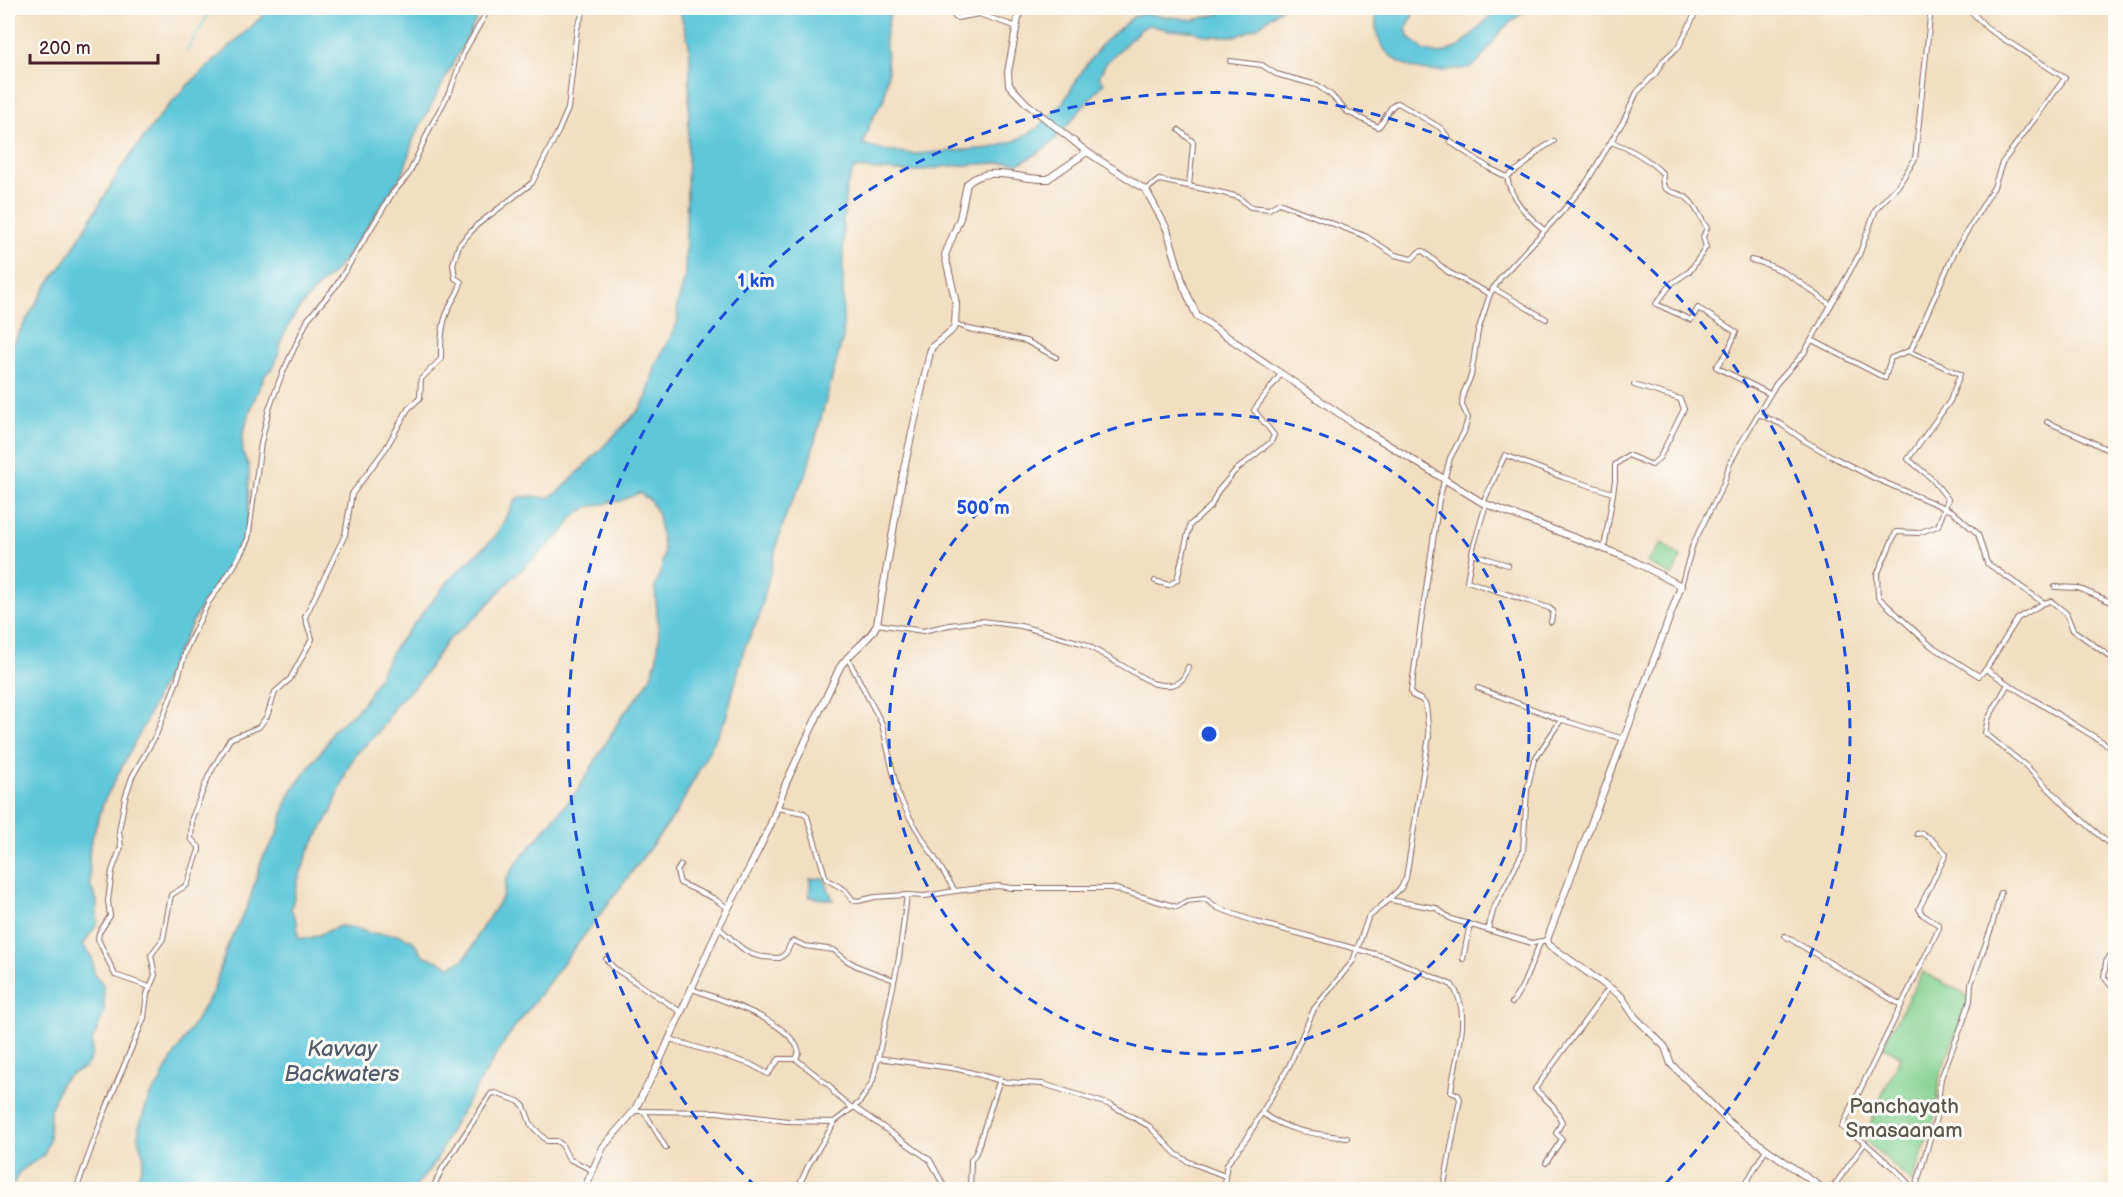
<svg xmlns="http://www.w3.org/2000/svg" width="2123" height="1197" viewBox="0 0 2123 1197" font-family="'Balsamiq Sans',sans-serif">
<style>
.green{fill:#83d291;stroke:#66785e;stroke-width:1.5}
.water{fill:#5ec7da;stroke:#547382;stroke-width:1.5;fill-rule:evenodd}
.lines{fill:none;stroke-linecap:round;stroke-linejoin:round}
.stream{stroke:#5ec7da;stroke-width:1.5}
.minor-casing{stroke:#85625f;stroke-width:6}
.secondary-casing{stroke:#85625f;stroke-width:8}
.minor{stroke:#fff;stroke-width:4}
.secondary{stroke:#fff;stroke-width:6}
.ring{fill:none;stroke:#1d4ed8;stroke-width:3;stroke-dasharray:10 8}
.labels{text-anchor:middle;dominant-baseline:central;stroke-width:6;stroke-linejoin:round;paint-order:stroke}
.park-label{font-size:21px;fill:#5b554a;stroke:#fdfcf7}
.water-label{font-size:22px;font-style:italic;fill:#515a68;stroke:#fdfcf7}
.centre{fill:#1d4ed8;stroke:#fdfcf7;stroke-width:3}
.ring-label{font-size:18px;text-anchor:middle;font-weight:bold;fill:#1d4ed8;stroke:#fdfcf7;stroke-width:6;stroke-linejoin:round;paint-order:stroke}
</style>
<rect width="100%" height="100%" fill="#fdfcf7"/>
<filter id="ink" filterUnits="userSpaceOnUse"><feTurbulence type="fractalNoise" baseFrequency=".0167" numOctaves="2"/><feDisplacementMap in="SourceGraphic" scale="12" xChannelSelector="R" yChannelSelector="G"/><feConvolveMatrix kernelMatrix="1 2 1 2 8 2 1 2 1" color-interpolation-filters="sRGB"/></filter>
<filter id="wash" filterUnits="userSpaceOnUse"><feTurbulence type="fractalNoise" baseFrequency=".008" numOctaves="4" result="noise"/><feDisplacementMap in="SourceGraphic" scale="24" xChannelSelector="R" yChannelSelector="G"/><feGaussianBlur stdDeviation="1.35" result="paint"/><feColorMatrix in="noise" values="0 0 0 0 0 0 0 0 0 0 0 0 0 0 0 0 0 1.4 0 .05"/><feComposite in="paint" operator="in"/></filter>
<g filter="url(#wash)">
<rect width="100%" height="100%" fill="#f2dec0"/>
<g class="green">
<path d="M 1662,543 L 1681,557 L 1672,576 L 1647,562 Z"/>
<path d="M 1923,972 L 1970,997 L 1940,1075 L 1936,1116 L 1912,1182 L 1865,1140 L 1877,1105 L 1901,1056 L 1882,1046 Z"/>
</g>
<g class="water">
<path d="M 269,8 L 480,8 L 476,20 L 413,140 L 404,171 L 355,245 L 337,269 L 317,288 L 297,311 L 283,336 L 275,365 L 265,375 L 252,405 L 242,437 L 243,453 L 249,467 L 248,528 L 243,543 L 236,556 L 226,567 L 220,581 L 202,604 L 175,656 L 144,725 L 104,801 L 90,844 L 89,859 L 91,888 L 97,901 L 97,924 L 83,945 L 92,957 L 94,974 L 103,984 L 104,998 L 104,1013 L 92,1041 L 92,1055 L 85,1068 L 71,1074 L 61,1082 L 50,1111 L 49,1140 L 44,1155 L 19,1172 L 11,1190 L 8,1189 L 8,351 L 46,287 L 68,257 L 122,167 L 163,112 L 187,86 L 265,14 Z"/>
<path d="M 679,8 L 891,8 L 885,38 L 888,71 L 884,99 L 871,121 L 863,144 L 882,150 L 914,154 L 992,148 L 1017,140 L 1037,129 L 1064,101 L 1084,68 L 1103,43 L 1133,17 L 1143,13 L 1148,14 L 1194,20 L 1242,8 L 1282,8 L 1256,28 L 1237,36 L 1208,36 L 1192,31 L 1169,30 L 1149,25 L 1142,28 L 1106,63 L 1099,77 L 1104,83 L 1050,145 L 1033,156 L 1018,164 L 1013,162 L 948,166 L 911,172 L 854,168 L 846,189 L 843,222 L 843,337 L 806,474 L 788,509 L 778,540 L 759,617 L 744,649 L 726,718 L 677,812 L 506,1039 L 451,1129 L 436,1161 L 414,1189 L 135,1190 L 134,1183 L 141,1170 L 144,1157 L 139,1142 L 139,1127 L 149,1097 L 159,1084 L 166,1069 L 213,992 L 227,947 L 248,905 L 262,859 L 278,833 L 287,801 L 293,789 L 327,743 L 333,730 L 357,710 L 366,699 L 395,647 L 451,578 L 495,537 L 517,498 L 532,496 L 548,498 L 561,490 L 640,409 L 647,396 L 656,364 L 678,322 L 677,306 L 685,278 L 690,60 L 689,44 ZM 639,493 L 650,500 L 658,515 L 664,551 L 661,570 L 655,587 L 659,638 L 657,657 L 652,674 L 643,690 L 622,716 L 578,790 L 515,865 L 506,880 L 503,896 L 478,934 L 472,948 L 463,960 L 450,966 L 423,955 L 413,941 L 400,935 L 369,933 L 355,928 L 340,926 L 311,938 L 298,938 L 297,922 L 291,909 L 298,880 L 309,850 L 332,811 L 348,767 L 356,754 L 379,731 L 396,704 L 419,682 L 447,641 L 476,617 L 510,580 L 564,531 L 573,517 L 588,507 L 608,503 L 614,500 L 618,502 Z"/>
<path d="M 1377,8 L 1413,8 L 1412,18 L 1406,28 L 1408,36 L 1425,51 L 1440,54 L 1459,47 L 1499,8 L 1526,8 C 1519,17 1510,22 1502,30 C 1492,41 1485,58 1473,66 C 1467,70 1461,68 1454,69 C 1413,78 1367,57 1377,8 Z"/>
<path d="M 824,878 L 833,900 L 810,897 L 810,879 Z"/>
</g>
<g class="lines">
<path class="stream" d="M 187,50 L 206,18 L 215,8"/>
</g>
</g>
<g filter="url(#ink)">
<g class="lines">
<defs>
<g id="minor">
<path d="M 954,8 L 955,17 L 957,18 L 979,14 L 1017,27"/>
<path d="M 1968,8 L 1988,29 L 2065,78 L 2002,163 L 1994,187 L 1955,251 L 1910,352 L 1960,374 L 1950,401 L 1908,459 L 1932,479 L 1948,499 L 1938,526 L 1918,533 L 1896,532 L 1877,575 L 1878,597 L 1930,645 L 1979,676 L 1986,669"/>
<path d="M 1230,61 L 1262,65 L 1276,74 L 1317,85 L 1331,95 L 1346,111 L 1378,127 C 1386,121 1388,105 1398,103 L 1441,128 L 1452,143 L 1489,168 L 1507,177"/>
<path d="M 1179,130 L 1193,142 L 1193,145 L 1189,186"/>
<path d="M 1611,142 C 1631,149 1648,158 1663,174 C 1659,197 1678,189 1688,199 C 1696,206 1701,219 1707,228 L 1703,237 L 1706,247 L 1690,271 L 1672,283 L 1656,304 L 1691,320 L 1698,308 L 1736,332 L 1727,353 L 1716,367 L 1770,394"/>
<path d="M 1146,190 L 1159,180 L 1223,193 L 1238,197 L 1250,207 L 1269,209 L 1279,203 L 1365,236 L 1395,255 L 1412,259 L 1419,252 L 1423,251 L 1448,272 L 1490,294"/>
<path d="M 1544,230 C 1528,216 1511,200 1507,177 L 1528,162 L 1538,151 L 1554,141"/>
<path d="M 1751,260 C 1783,266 1805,287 1831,305"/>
<path d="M 1493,288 L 1546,319"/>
<path d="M 956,324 L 969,329 L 1026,341 L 1056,357"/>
<path d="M 1812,340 L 1885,378 L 1891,358 L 1911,350"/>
<path d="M 1758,414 L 1781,424 L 1805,441 L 1831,456 L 1874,478 L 1952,511 L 1978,534 L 1987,563 L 2044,603"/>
<path d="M 2047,422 L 2082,437 L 2116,454"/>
<path d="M 1483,503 L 1505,455 L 1562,477 L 1613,493"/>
<path d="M 1486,504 L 1473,548 L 1467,581 L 1549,608 L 1553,611 L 1551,622"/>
<path d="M 1604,549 L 1615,481 L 1615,465 L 1628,455 L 1652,465 L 1660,457 L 1684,409 L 1680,399 L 1634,385"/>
<path d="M 1472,554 L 1508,565"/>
<path d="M 1155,581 L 1169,585 L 1177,580 L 1190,525 L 1211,506 L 1218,491 L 1235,471 L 1271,442 L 1274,435 L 1254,410 L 1281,374"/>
<path d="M 1681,586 L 1693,544 L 1724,483 L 1729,465 L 1738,448 L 1776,384 L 1804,353 L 1859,255 L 1876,209 L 1898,186 L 1915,159 L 1931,8"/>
<path d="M 2055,587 L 2078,588 L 2116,604"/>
<path d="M 877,624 L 923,631 L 949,625 L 982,621 L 1021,626 L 1085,644 L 1152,683 C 1169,688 1184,686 1188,667"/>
<path d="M 2116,654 L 2112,658 L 2073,630 L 2066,613 L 2051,601 L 2044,603 L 2018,618 L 1986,669 L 2008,684 L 1988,719 L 1985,733 L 2026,766 L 2066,806 L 2116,850"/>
<path d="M 847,657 L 882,724 L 898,794 L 910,818 L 955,891 L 925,896 L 907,895 L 899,958 L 878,1058"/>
<path d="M 2008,684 L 2116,750"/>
<path d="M 1478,688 L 1556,718 L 1624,739"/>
<path d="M 777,808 L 804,813 L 807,816 L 826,879 L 845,890 L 853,900 L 858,901 L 875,897 L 907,895"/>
<path d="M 681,865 L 677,871 L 680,883 L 713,898 L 728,908"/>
<path d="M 955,891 L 998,886 L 1012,888 L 1112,888 L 1177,907 L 1187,901 L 1205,899 L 1218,908 L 1256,922 L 1390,958 L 1452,985 C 1474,1015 1454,1059 1451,1092 L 1458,1095 L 1460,1099 L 1443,1190"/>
<path d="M 1390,900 L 1436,908 L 1451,919 L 1532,943 L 1547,940"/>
<path d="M 719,928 C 744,948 743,958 780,958 L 786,953 L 791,943 L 794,941 L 805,946 L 834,950 L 846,960 L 859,967 L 894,980"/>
<path d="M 1488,929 L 1494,908 L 1523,852 L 1527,790 L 1534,760 L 1561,720"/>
<path d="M 1785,936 L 1901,1005"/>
<path d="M 2116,946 L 2106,962 L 2104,977 L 2116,992"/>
<path d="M 606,959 L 614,968 L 681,1012"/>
<path d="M 1463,959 L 1470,924"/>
<path d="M 150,987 L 115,975 L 98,939 L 99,933 L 110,916 L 108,901 L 112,871 L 121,847 L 119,831 L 125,798 L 132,777 L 156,735 L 177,681 L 187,647 L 208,603 L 234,566 L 248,539 L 261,443 L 269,409 L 282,374 L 308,319 L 336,286 L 392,194 L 409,174 L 430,128 L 451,89 L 464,52 L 489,8"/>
<path d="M 1512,1003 L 1523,985 L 1540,943"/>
<path d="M 670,1039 L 750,1064 L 768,1074 L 779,1059 L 796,1059 L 799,1052 C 790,1020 720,1000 692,989"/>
<path d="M 796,1059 L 831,1087 L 835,1094 L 852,1108"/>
<path d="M 854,1107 L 930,1160 L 946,1190"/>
<path d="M 635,1111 L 717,1112 L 787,1121 L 834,1122 L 859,1103 L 867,1091 L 873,1080 L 878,1058 L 958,1069 L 1006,1082 L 1043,1084 L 1111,1105 L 1149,1126 L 1176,1154 L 1189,1162 L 1225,1176"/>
<path d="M 645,1113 L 666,1148"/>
<path d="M 1262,1113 C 1288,1132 1316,1134 1347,1138"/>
<path d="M 1865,1143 L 1842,1127 L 1939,928 L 1939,925 L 1923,915 L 1919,909 L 1946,854 L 1930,838 L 1921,833 L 1917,834"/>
<path d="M 1546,1163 L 1562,1139 L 1556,1133 L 1562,1122 L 1553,1106 L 1535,1089 L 1609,988"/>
<path d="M 76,1190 L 103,1116 L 144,1018 L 147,994 L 155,975 L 151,955 L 163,939 L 171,895 L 187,885 L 199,850 L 199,847 L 191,839 L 192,818 L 209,775 L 230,739 L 259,727 L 267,716 L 275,692 L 290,679 L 312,639 L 305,617 L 345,535 L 352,494 L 386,448 L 408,409 L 420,398 L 421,379 L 441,359 C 441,341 441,325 449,308 C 453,298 459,293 461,282 L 455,278 L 453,264 L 459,245 L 477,225 L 532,183 L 558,132 L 568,109 L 577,28 L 585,8"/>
<path d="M 432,1190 L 442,1169 L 491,1094 L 495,1093 L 518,1101 L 524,1106 L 531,1125 L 547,1141 L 557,1141 L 562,1145 L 569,1159 L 592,1170"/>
<path d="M 797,1190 L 808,1166 L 834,1123"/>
<path d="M 970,1190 L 971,1160 L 976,1153 L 1000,1079"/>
<path d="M 1226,1190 L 1225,1176 L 1227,1164 L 1247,1138 L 1289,1066 L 1314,1009 L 1353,961 L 1368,918 L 1401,888 L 1406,878 L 1429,736 L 1426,705 L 1422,700 L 1412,695 L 1411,691 L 1439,500 L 1450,458 L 1464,432 L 1468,418 L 1462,405 L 1463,394 L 1471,376 L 1478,331 L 1490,294 L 1501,277 L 1560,214 L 1586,183 L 1624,120 L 1637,92 L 1656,73 L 1663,61 L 1679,46 L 1698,8"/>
<path d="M 1742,1190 L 1766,1149"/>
<path d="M 1831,1190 L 1865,1143 L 1897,1171 L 1914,1190"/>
<path d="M 1915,1190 L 1936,1118 L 1941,1078 L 1963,1022 L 1970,1001 L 1971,984 L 1991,929 L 2001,893"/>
<path d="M 2001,1190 L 2004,1188 L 2007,1190"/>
</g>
<g id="secondary">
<path d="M 1020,8 L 1008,72 L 1009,85 L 1026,103 L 1087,152 L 1146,190 L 1167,229 L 1184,287 L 1197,316 L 1356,425 L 1483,503 L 1628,558 L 1681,586 C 1638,705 1591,822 1547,940 L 1549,945 L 1621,996 L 1635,1017 L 1665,1047 L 1671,1064 L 1731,1124 L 1825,1190"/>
<path d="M 584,1190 L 603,1147 L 634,1111 L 656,1069 L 721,922 L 751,865 L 770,826 L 786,783 L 840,667 C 850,651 871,640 877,624 L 903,473 L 930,352 L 932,347 L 950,332 L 955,326 L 956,303 L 945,255 L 960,218 L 967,184 C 989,163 1022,181 1048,179 L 1087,152"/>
</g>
</defs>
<use href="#minor" class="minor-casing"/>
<use href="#secondary" class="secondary-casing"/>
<use href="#minor" class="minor"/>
<use href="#secondary" class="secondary"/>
</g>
</g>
<g class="ring">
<circle cx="1209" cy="734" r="320"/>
<path d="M756 1187A641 641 0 1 1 1662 1187"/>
</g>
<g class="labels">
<g class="park-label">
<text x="1904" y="1106">Panchayath<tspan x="1904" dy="24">Smasaanam</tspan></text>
</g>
<g class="water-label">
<text x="342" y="1049">Kavvay<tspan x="342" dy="25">Backwaters</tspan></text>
</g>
</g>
<circle cx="1209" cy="734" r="9" class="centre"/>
<g class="ring-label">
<text x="756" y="287">1 km</text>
<text x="983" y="514">500 m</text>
</g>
<rect width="2123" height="1197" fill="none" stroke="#fdfcf7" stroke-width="30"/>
<path d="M30 54v9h128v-9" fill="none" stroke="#4a1f2b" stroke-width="3"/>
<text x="39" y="54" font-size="18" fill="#4a1f2b" stroke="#fdfcf7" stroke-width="4.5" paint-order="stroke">200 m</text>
</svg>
